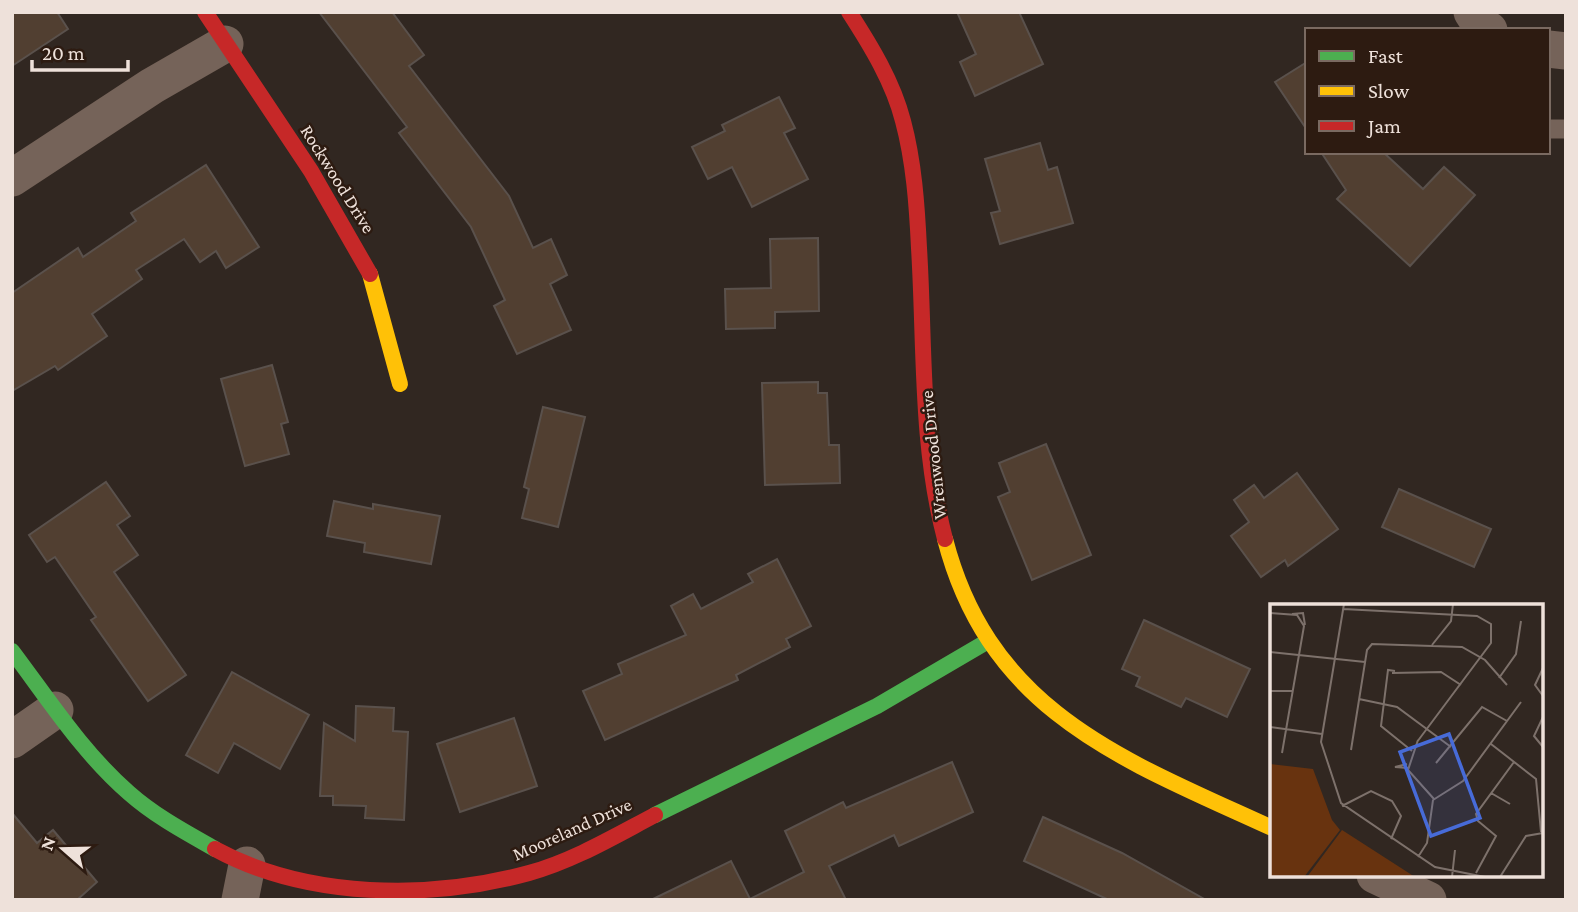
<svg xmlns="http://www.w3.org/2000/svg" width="1578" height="912" viewBox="0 0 1578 912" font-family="'Crimson Pro',serif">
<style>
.building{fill:#513f31;stroke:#5a514c;stroke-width:2}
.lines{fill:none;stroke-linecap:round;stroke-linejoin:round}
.lane{stroke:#756359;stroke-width:19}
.street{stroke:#756359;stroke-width:37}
.fast{stroke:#4caf50;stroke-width:16}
.slow{stroke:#ffc107;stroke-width:16}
.jam{stroke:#c62828;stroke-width:16}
.labels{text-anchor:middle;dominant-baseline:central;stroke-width:5;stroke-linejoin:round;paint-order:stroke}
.street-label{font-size:19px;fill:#eee1da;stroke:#2d1b11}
.inset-road{fill:none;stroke:#7d716b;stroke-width:2}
.view{fill:#476bd8;fill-opacity:0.15;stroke:#476bd8;stroke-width:3.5}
.inset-edge{fill:none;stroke:#eee1da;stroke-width:3.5}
</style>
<rect width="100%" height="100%" fill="#312721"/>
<g class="building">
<path d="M 12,12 L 57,12 L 68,29 L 12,66 Z"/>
<path d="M 319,12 L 392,12 L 424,55 L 409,66 L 509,196 L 533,248 L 551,239 L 567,275 L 550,284 L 571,330 L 517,354 L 494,306 L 505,300 L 471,227 L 399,133 L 407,127 Z"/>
<path d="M 957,12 L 1019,12 L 1043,64 L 975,96 L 960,62 L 976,54 Z"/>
<path d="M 1307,62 L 1307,130 L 1275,82 Z"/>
<path d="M 779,97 L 795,128 L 784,133 L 808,179 L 752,207 L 732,167 L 708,179 L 692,147 L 725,131 L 722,125 Z"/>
<path d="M 1040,143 L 1048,170 L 1057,167 L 1073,223 L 1000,244 L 991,213 L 1000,211 L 985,159 Z"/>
<path d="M 1321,152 L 1383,152 L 1423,189 L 1444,167 L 1475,195 L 1410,266 L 1337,199 L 1346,190 Z"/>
<path d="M 206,165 L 259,247 L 226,268 L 216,251 L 200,262 L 184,239 L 136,270 L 142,279 L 92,314 L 107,336 L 58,370 L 55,366 L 12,391 L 12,293 L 78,248 L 83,257 L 136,221 L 131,213 Z"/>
<path d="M 818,238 L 819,311 L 775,312 L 775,328 L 726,329 L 725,289 L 771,288 L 770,239 Z"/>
<path d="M 272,365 L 288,422 L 281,424 L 289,454 L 245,466 L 221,379 Z"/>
<path d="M 818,382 L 818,393 L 827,393 L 829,445 L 839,445 L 840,483 L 765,485 L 762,383 Z"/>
<path d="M 543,407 L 585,417 L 558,527 L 522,518 L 529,489 L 524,487 Z"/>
<path d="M 1046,444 L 1091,555 L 1032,580 L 998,497 L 1010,492 L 999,463 Z"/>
<path d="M 1297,473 L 1338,529 L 1288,566 L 1285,560 L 1261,577 L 1231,536 L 1249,522 L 1234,500 L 1254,485 L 1264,498 Z"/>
<path d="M 106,482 L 130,516 L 117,525 L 138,555 L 114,572 L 186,675 L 148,701 L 91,620 L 96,617 L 55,557 L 47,562 L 29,535 Z"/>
<path d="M 1399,489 L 1491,529 L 1474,567 L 1382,527 Z"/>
<path d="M 334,501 L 373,509 L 373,504 L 440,516 L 431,564 L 364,552 L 365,543 L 327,536 Z"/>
<path d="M 777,559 L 811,626 L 786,639 L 790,647 L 736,675 L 738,680 L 605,740 L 583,691 L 622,674 L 618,664 L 686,635 L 671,606 L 693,594 L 701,609 L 753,582 L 748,574 Z"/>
<path d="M 1144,620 L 1250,669 L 1227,717 L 1186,698 L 1181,707 L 1136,686 L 1140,677 L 1122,669 Z"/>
<path d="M 232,672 L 309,715 L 280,769 L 234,743 L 218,773 L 186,755 Z"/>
<path d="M 356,706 L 394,708 L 393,731 L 408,732 L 404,820 L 365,818 L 366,806 L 333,805 L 333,796 L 320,796 L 324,723 L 355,741 Z"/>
<path d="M 514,718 L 537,786 L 460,812 L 437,744 Z"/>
<path d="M 952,762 L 973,812 L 899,846 L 894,835 L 829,866 L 846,900 L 651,900 L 731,861 L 750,899 L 804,872 L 785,831 L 843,802 L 846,808 Z"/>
<path d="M 12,813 L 37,843 L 53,830 L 97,882 L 77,900 L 12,900 Z"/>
<path d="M 1043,817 L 1122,853 L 1206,900 L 1109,900 L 1024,861 Z"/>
</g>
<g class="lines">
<path class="lane" d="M 1548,129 L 1566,129"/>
<g class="street">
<path d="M 1472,12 L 1481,26 L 1489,30"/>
<path d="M 1548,49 L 1566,51"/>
<path d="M 12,178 L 152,86 L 225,44"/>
<path d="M 12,740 L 55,710"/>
<path d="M 1375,875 L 1428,900"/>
<path d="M 240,900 L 247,865"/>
</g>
<g class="fast">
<path d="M 12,651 C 49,700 82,752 129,793 C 155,816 185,832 215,849"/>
<path d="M 655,815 L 877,706 L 988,641"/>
</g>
<g class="slow">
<path d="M 370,274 L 400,384"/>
<path d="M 945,539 C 990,713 1124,760 1272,828"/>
</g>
<g class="jam">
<path d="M 205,12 L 311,171 L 370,274"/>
<path d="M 849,12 C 871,46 893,82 903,121 C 914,162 917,206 919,248 C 925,345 920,444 945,539"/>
<path d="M 215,849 C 307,899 430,900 529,873 C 573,861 615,836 655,815"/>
</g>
</g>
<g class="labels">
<g class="street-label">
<text transform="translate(338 179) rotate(58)">Rockwood Drive</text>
<text transform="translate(933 455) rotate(-96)">Wrenwood Drive</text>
<text transform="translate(572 829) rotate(-24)">Mooreland Drive</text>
</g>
</g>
<g transform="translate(1270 604)">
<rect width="273" height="273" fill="#312721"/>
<path d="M 0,160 L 43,165 L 62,216 L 70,226 L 34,273 L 0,273 ZM 72,226 L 145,273 L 37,273 Z" fill="#68330f"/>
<path class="inset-road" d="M 74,0 L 51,138 L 71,199 L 165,263 L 215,273M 73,5 L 207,12 L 221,20 L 221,39 L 147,138M 0,9 L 27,11 L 34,22 L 12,149M 22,10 L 33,9 L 35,21M 162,41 L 181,17 L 183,0M 0,48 L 95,58M 273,64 L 265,81 L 273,92M 125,67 L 118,66 L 111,122 L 142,147M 122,69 L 171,68 L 191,81M 229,74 L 246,50 L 251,17M 0,87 L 23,87M 89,95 L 127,103 L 181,143M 273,113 L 264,132 L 273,143M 0,123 L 52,130M 148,136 L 138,166 L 164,195M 221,140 L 266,175 L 271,228M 81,146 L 97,46 L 102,40 L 192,43 L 215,56 L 237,81M 166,159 L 212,103 L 237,117M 137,160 L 125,163 L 138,164M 221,189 L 240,200M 72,202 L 101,187 L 122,197 L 131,212 L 121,235M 148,253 L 157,239 L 163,196 L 193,177 L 251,98M 206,269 L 226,232 L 208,217 L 206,210 L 244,158M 182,273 L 185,246M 230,273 L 256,232 L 273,229"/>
<path class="view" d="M 179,130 L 210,214 L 161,232 L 130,148 Z"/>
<rect width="273" height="273" class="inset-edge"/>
</g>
<rect width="1578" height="912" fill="none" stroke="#eee1da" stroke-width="28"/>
<rect x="1305" y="28" width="245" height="126" fill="#2d1b11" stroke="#7a6a61" stroke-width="2"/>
<rect x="1319" y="51" width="35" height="10" fill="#4caf50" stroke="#7a6a61" stroke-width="2"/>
<text x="1368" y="63" font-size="21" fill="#eee1da">Fast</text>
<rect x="1319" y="86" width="35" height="10" fill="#ffc107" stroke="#7a6a61" stroke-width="2"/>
<text x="1368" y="98" font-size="21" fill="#eee1da">Slow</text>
<rect x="1319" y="121" width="35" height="10" fill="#c62828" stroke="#7a6a61" stroke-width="2"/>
<text x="1368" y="133" font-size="21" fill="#eee1da">Jam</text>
<g transform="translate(63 849) rotate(290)" stroke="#2d1b11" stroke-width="5" paint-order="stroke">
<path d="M0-5L12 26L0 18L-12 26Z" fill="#eee1da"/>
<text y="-10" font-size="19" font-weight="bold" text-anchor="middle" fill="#eee1da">N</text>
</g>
<path d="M32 60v10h96v-10" fill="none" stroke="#eee1da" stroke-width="3.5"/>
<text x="42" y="60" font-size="21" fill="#eee1da" stroke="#2d1b11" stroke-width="5" paint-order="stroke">20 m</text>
</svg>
